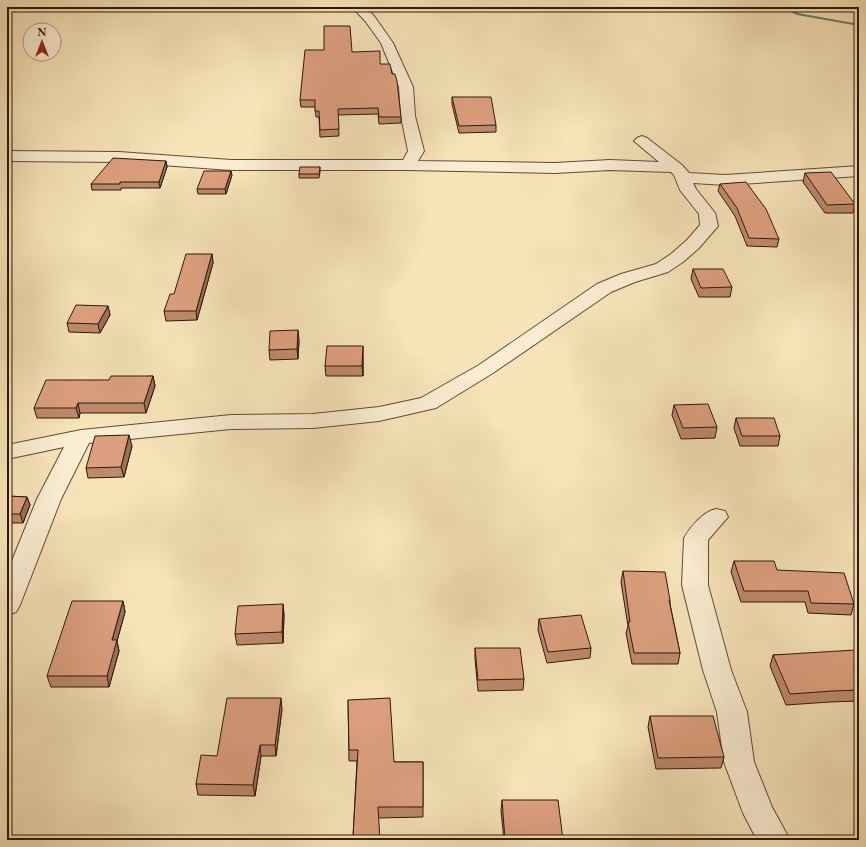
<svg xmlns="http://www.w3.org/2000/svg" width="866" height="847" viewBox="0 0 866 847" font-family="'EB Garamond',serif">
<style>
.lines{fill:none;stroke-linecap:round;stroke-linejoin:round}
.stream{fill:#707c6e;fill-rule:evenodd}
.minor-casing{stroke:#604b38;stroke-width:2}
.minor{fill:#faedd2;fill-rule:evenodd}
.wall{fill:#be8a6d;stroke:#2d180d}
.shaded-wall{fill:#9b7059;stroke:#2d180d}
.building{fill:#dda07f;stroke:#2d180d}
</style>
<rect width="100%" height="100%" fill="#f7e4b9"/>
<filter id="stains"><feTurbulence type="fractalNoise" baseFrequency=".005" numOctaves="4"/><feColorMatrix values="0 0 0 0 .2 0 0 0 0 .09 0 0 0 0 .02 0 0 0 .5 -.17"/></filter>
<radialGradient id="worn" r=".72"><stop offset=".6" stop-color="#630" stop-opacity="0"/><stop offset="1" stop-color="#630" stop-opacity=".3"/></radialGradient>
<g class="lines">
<path class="stream" d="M 780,7 L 785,7 L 798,13 L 859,24 L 859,26 L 797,15 Z"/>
<defs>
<g id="minor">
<path d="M 352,7 L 365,7 L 374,16 L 393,43 L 413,87 L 415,116 L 424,151 L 418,161 L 555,163 L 610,160 L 659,162 L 634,141 L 637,138 L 642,136 L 647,138 L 682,165 L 689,173 L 725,175 L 859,166 L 859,176 L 725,185 L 693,183 L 696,189 L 715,213 L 718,226 L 699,248 L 683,262 L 668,272 L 635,282 L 611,292 L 493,373 L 436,408 L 379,421 L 313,428 L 231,429 L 89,443 L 61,499 L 20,605 L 16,612 L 7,615 L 7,573 L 37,499 L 64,447 L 7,459 L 7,445 L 81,430 L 231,415 L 313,414 L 379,407 L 421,398 L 479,365 L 597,284 L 621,274 L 656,264 L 671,254 L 687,240 L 700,225 L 699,214 L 680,190 L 674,175 L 671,172 L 610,170 L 555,173 L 408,170 L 231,170 L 119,162 L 7,161 L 7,151 L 119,152 L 231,160 L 403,160 L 408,151 L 401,116 L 399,87 L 381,43 L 366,22 Z"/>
<path d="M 716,509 L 725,511 L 728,517 L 708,540 L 708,585 L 731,670 L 747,712 L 754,762 L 772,807 L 790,840 L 757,840 L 743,813 L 724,762 L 717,712 L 703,670 L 682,585 L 684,538 C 691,526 703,512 716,509 Z"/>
</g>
</defs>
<use href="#minor" class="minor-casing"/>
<use href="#minor" class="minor"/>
</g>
<g class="wall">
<path d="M 352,52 L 380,64 L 401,117 L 401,123 L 379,124 L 378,114 L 338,115 L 339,136 L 320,137 L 319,117 L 316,117 L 315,107 L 301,107 L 300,100 Z"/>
<path d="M 452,97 L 496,125 L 496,132 L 459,133 L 452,104 Z"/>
<path d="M 166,161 L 167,167 L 160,188 L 121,188 L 121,190 L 92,190 L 91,184 Z"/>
<path d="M 320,167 L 320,172 L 319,178 L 299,178 L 299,174 Z"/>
<path d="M 805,173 L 855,204 L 853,213 L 825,213 L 803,182 Z"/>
<path d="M 232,175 L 226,194 L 198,194 L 197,189 Z"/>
<path d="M 720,184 L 779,239 L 777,247 L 747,246 L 735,216 L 718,191 Z"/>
<path d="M 212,254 L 213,263 L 197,320 L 166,321 L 164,311 Z"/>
<path d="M 693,269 L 732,287 L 730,297 L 699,297 L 691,279 Z"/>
<path d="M 108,306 L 110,315 L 100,333 L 69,332 L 67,323 Z"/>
<path d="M 299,340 L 298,359 L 270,360 L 269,350 Z"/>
<path d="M 363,355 L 363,376 L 326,376 L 325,366 Z"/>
<path d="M 153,376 L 155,386 L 146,413 L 80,413 L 79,418 L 37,418 L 34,408 L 109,380 Z"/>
<path d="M 674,405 L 717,427 L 715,438 L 681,439 L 672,415 Z"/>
<path d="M 736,418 L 780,436 L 778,446 L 740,446 L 734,428 Z"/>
<path d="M 132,446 L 124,477 L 88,478 L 86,468 Z"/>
<path d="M 7,496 L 27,497 L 30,505 L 23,523 L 7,523 Z"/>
<path d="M 734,561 L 777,570 L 854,604 L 851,615 L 808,613 L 805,602 L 741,602 L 731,572 Z"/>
<path d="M 623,571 L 670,600 L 670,604 L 680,653 L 678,664 L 632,664 L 626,633 L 628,626 L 621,582 Z"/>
<path d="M 123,601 L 125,612 L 117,641 L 119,651 L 109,687 L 51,687 L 47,676 Z"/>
<path d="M 283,604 L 284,615 L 283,643 L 237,645 L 235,634 Z"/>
<path d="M 539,619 L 591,648 L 590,658 L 547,663 L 538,630 Z"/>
<path d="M 475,648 L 524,679 L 523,690 L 478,691 L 475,659 Z"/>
<path d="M 773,655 L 859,656 L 859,701 L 830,702 L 786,705 L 770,666 Z"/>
<path d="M 348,700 L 394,762 L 423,762 L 423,817 L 378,818 L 353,837 L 357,761 L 349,761 Z"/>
<path d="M 282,709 L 276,756 L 261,756 L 255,796 L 198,795 L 196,784 L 217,756 Z"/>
<path d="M 650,716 L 724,757 L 721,768 L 656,769 L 648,727 Z"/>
<path d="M 502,800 L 563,840 L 504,840 L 501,811 Z"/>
</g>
<g class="shaded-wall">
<path d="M 8,7 L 14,7 L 7,13 L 7,8 Z"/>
<path d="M 166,161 L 167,167 L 160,188 L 159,182 Z"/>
<path d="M 231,171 L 232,175 L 226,194 L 225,189 Z"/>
<path d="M 212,254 L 213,263 L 197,320 L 196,311 Z"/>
<path d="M 108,306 L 110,315 L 100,333 L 98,324 Z"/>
<path d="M 298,330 L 299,340 L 298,359 L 297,349 Z"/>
<path d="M 363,346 L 363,376 L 362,366 Z"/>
<path d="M 153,376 L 155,386 L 146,413 L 144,403 Z"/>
<path d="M 78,403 L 80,413 L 79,418 L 76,408 Z"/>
<path d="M 129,435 L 132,446 L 124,477 L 121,467 Z"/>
<path d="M 27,497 L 30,505 L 23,523 L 20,514 Z"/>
<path d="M 123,601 L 125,612 L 117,641 L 119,651 L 109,687 L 107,676 L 112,640 Z"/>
<path d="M 283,604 L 284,615 L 283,643 L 282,632 Z"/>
<path d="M 281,698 L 282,709 L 276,756 L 275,745 Z"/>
<path d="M 260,745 L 261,756 L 255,796 L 253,785 Z"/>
</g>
<g class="building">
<path d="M 324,26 L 350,26 L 352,52 L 380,51 L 380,64 L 390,64 L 392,74 L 395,74 L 397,81 L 401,117 L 379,117 L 378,108 L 338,109 L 339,129 L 320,130 L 319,111 L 315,111 L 315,100 L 300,100 L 305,50 L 324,50 Z"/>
<path d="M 452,97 L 491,97 L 496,125 L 459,126 Z"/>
<path d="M 113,158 L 166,161 L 159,182 L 120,182 L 120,184 L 91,184 Z"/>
<path d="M 300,167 L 320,167 L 319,174 L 299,174 Z"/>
<path d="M 204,171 L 231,171 L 225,189 L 197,189 Z"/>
<path d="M 831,172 L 855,204 L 827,205 L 805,173 Z"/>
<path d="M 746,182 L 766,209 L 779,239 L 749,238 L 737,208 L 720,184 Z"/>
<path d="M 186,254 L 212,254 L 196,311 L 164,311 L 170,294 L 174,294 Z"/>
<path d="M 693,269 L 723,269 L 732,287 L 701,288 Z"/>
<path d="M 76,305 L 108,306 L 98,324 L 67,323 Z"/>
<path d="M 298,330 L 297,349 L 269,350 L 270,331 Z"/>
<path d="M 327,346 L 363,346 L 362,366 L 325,366 Z"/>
<path d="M 111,376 L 153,376 L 144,403 L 78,403 L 76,408 L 34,408 L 46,380 L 109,380 Z"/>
<path d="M 708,404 L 717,427 L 683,428 L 674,405 Z"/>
<path d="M 736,418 L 774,418 L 780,436 L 742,436 Z"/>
<path d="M 129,435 L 121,467 L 86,468 L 95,436 Z"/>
<path d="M 7,496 L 27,497 L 20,514 L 7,514 Z"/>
<path d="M 734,561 L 774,561 L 777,570 L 844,573 L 854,604 L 811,603 L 808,591 L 744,591 Z"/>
<path d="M 623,571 L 665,572 L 670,600 L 669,600 L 680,653 L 634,653 L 628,622 L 630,622 Z"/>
<path d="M 72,601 L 123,601 L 112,640 L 117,640 L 107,676 L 47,676 Z"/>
<path d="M 283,604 L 282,632 L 235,634 L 238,606 Z"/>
<path d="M 581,615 L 591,648 L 548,652 L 539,619 Z"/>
<path d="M 475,648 L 520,648 L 524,679 L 478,680 Z"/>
<path d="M 856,650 L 859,656 L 859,690 L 833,691 L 790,694 L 773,655 Z"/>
<path d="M 227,698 L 281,698 L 275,745 L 260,745 L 253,785 L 196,784 L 201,755 L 217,756 Z"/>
<path d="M 390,698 L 394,762 L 423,762 L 423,807 L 378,807 L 380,840 L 328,840 L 328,839 L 353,837 L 358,750 L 349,750 L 348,700 Z"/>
<path d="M 650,716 L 713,716 L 724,757 L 658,758 Z"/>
<path d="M 502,800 L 558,800 L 563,840 L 505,840 Z"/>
</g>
<rect width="866" height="847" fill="none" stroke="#f7e4b9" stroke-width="24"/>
<rect x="8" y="8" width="850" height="831" fill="none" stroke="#2d180d" stroke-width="2"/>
<rect x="12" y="12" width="842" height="823" fill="none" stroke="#2d180d"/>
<g transform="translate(42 42)"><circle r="19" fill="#faedd2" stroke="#a89883"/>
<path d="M0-3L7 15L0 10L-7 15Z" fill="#8f2418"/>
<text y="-6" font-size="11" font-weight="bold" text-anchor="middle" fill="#2d180d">N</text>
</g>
<rect width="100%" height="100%" filter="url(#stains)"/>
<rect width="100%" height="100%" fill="url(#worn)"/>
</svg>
